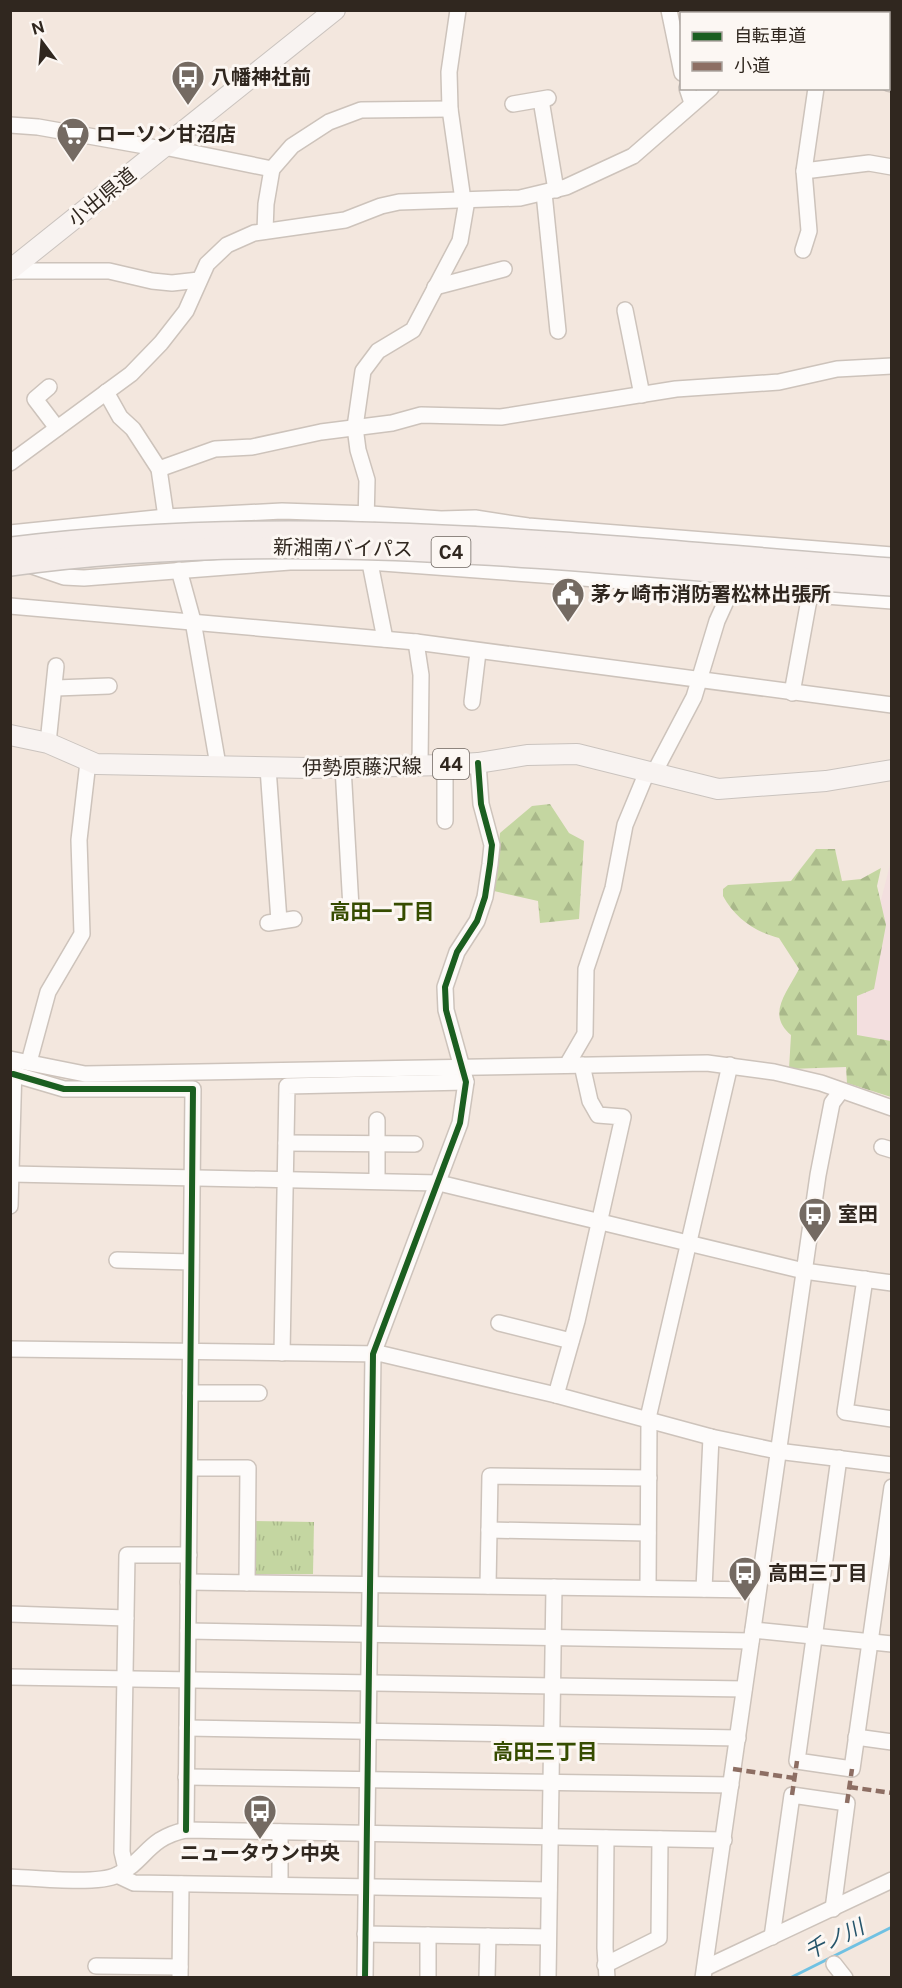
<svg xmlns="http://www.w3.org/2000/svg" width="902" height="1988" viewBox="0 0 902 1988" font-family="'Public Sans','Noto Sans JP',sans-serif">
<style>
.education{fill:#f3dfdf}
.forest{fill:url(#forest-firs)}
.park{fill:url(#park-tufts)}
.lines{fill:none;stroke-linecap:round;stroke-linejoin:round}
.stream{stroke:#70c1e2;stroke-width:3}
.minor-casing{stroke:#cdc3bb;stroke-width:18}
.major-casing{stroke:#cac3be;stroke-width:22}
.minor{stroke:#fdfbfa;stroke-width:15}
.major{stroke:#f8f3f1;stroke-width:20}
.highway-bridge-casing{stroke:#cac3be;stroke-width:24;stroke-linecap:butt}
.highway-bridge{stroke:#f5edea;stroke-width:21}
.quiet{stroke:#8d6e63;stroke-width:4.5;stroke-dasharray:9 4.5;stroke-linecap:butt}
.cycleway-casing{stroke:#fcf7f3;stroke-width:10}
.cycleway{stroke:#1b5e20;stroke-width:6}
.labels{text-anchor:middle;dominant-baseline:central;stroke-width:6;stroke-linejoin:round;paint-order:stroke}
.shield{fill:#fcf7f3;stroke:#6d655f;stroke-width:1.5}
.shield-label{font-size:18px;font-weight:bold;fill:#30271f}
.poi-label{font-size:20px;font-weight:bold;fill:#30271f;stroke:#fcf7f3;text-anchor:start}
.street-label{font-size:20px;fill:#30271f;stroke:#fcf7f3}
.neighbourhood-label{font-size:21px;font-weight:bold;fill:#364c00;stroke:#fcf7f3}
.water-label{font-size:21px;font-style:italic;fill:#26556b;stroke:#fcf7f3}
</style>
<defs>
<pattern id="forest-firs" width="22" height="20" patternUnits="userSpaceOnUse" patternTransform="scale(1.5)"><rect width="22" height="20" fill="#c4d6a1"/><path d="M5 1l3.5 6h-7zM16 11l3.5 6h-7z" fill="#a9b88a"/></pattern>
<pattern id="park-tufts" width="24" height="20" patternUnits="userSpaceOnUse" patternTransform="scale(1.5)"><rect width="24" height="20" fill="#c4d6a1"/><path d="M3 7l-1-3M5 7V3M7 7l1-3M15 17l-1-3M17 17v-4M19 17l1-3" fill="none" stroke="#a9b88a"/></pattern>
</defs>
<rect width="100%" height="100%" fill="#f3e7de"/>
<path class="education" d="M 891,861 L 891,1046 L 851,1043 L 858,989 Z"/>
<g class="forest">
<path d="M 550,804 L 569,833 L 584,841 L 579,919 L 540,923 L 538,901 L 494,891 L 500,833 L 532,806 Z"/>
<path d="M 816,849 L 835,849 L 842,881 L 861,879 L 881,868 L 877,886 L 886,925 L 874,989 L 857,996 L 857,1035 L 891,1041 L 891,1097 L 847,1083 L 846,1067 L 789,1069 L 791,1035 C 766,1014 787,993 799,969 L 779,938 C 755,932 735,918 723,896 L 723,889 L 728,885 L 791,881 Z"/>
</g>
<path class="park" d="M 252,1521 L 314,1522 L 313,1574 L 252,1574 Z"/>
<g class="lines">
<path class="stream" d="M 790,1978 L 892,1927"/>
<defs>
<g id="minor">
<path d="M 458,10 L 449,72 L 450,109 L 463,200"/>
<path d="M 669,10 L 682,73"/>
<path d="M 783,10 L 783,14"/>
<path d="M 888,83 L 892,84"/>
<path d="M 687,88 L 692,103"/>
<path d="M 541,100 L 556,190"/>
<path d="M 513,104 L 548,98"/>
<path d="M 10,125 L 38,127 L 162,149"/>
<path d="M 164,147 L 272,169"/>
<path d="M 804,171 L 869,163 L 892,167"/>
<path d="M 544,193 L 558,331"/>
<path d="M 265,231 L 266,204 L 272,169 L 292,146 L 329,122 L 361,110 L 450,109"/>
<path d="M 803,250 L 809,231 L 804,171 L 816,88"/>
<path d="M 10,271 L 109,271 L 152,281 L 172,283 L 199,280"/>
<path d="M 435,287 L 504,269"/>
<path d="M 625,310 L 642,395"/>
<path d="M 49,387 L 35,399 L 57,428"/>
<path d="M 106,392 L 120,417 L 133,429 L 159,469 L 166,517"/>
<path d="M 10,463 L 131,374 L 161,343 L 186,311 L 207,264 L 227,245 L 254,233 L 345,220 L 381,206 L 399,202 L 520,198 L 566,187 L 633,156 L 711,88"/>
<path d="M 159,469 L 215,449 L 252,447 L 321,432 L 392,423 L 421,415 L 501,417 L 676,389 L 779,382 L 837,369 L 892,366"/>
<path d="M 366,523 L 367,480 L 358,450 L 355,427 L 363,371 L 378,351 L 413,330 L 460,241 L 467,200"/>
<path d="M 10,533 L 166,517 L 282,511 L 371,514 L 441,519 L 475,518 L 528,526 L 892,555"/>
<path d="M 368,553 L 385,639"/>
<path d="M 29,565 L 64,577 L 84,578 L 290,562 L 369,562 L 892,601"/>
<path d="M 179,570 L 193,621 L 218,765"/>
<path d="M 10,606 L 416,642 L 892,705"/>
<path d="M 416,642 L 421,675 L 420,765"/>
<path d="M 56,688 L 109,686"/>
<path d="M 792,693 L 810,594"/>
<path d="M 472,702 L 478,652"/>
<path d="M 48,743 L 56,666"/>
<path d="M 343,767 L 351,908"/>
<path d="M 268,768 L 279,921"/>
<path d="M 654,773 L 694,697 L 717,621 L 732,588"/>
<path d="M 445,821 L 445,765"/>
<path d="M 268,923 L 294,919"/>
<path d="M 10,1059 L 85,1074 L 707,1063 L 774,1072 L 821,1083 L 892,1108"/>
<path d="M 29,1062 L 48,992 L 82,934 L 79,840 L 88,762"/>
<path d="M 567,1065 L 585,1034 L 586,969 L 613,888 L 625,825 L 647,772"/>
<path d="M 13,1074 L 64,1089 L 193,1089 L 186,1830"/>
<path d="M 286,1143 L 415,1144"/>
<path d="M 882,1147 L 892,1150"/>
<path d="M 11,1174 L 439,1183 L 804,1271 L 892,1283"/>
<path d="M 377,1181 L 377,1120"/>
<path d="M 10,1206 L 14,1066"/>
<path d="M 117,1260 L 191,1262"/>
<path d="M 865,1279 L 845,1412 L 892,1419"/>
<path d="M 499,1323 L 571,1341"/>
<path d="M 10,1349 L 382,1354 L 556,1395 L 711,1437 L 777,1451 L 892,1465"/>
<path d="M 282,1353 L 287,1086 L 466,1082"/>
<path d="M 190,1393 L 259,1393"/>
<path d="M 556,1395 L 577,1321 L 623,1117 L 598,1115 L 590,1101 L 582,1065"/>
<path d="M 648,1418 L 730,1065"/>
<path d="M 839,1458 L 797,1761 L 852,1769 L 892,1487"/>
<path d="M 190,1468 L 248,1468 L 247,1583"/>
<path d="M 489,1530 L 648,1533"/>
<path d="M 188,1582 L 758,1590"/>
<path d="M 488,1586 L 490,1476 L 649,1478"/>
<path d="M 648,1588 L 649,1421"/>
<path d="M 704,1589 L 711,1437"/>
<path d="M 10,1614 L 126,1618"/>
<path d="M 753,1630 L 892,1644"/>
<path d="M 188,1631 L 751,1641"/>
<path d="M 10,1677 L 744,1689"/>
<path d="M 187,1728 L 738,1738"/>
<path d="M 856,1737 L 892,1742"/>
<path d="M 186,1777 L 731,1785"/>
<path d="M 606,1838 L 605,1948 L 607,1978"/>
<path d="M 126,1869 L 122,1852 L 127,1555 L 189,1555"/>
<path d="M 117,1875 L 134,1883 L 549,1890"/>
<path d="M 10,1877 C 34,1878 98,1885 117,1875 C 146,1861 147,1838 186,1830 L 724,1840"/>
<path d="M 280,1885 L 280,1832"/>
<path d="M 365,1934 L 548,1937"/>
<path d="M 772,1937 L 792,1795 L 847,1803 L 833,1909"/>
<path d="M 834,1964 L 845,1978"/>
<path d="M 605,1965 L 659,1938 L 660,1839"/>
<path d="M 96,1966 L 180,1967"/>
<path d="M 705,1968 L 892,1880"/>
<path d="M 180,1978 L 181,1884"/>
<path d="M 365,1978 L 373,1354 L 460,1123 L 466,1082 L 446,1010 L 445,987 L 457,952 L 477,921 L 485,897 L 490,864 L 492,845 L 481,804 L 478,763"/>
<path d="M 428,1978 L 428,1935"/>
<path d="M 487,1978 L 488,1936"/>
<path d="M 548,1978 L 554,1587"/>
<path d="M 703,1978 L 818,1175 L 832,1103 L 841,1091"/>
</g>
<g id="major">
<path d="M 10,270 L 335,10"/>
<path d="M 10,735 L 48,743 L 96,764 L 309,768 L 445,765 L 478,763 L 527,755 L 577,754 L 718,789 L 826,781 L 892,770"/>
</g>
</defs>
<use href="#minor" class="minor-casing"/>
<use href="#major" class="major-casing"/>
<use href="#minor" class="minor"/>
<use href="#major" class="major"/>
<defs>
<g id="highway-bridge">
<path d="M 12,548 C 308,511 596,547 892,569"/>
<path d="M 10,565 C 304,524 598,565 892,585"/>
</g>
</defs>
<use href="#highway-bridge" class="highway-bridge-casing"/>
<use href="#highway-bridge" class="highway-bridge"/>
<g class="quiet">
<path d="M 733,1769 L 794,1778"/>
<path d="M 849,1787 L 892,1793"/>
<path d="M 792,1795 L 797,1761"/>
<path d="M 847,1803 L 852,1769"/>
</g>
<defs>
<g id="cycleway">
<path d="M 13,1074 L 64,1089 L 193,1089 L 186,1830"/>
<path d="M 365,1978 L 373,1354 L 460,1123 L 466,1082 L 446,1010 L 445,987 L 457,952 L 477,921 L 485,897 L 490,864 L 492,845 L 481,804 L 478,763"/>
</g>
</defs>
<use href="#cycleway" class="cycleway-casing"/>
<use href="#cycleway" class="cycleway"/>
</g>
<defs>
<symbol id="bus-pin" viewBox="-11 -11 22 30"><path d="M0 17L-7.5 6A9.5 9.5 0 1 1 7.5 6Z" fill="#746a62" stroke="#fcf7f3"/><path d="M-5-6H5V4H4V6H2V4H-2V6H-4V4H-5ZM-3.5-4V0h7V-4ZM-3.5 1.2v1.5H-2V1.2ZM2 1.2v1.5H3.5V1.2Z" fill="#fff"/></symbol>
<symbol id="supermarket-pin" viewBox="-11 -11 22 30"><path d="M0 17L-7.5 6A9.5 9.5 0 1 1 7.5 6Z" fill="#746a62" stroke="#fcf7f3"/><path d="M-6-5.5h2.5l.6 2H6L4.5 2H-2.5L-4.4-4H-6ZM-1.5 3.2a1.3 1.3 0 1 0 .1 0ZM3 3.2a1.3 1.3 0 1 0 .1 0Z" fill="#fff"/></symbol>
<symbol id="civic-pin" viewBox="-11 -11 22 30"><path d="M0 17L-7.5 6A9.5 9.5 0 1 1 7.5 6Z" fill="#746a62" stroke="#fcf7f3"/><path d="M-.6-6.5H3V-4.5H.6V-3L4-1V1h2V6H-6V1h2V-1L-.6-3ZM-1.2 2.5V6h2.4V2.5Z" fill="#fff"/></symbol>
</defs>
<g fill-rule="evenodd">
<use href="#bus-pin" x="169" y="58" width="38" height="52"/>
<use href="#supermarket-pin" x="54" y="115" width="38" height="52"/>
<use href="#civic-pin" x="549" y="575" width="38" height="52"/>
<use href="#bus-pin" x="796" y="1195" width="38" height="52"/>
<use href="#bus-pin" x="726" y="1554" width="38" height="52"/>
<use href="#bus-pin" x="241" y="1792" width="38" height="52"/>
</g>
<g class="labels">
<g class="shield">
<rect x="431.5" y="537" width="39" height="30" rx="4.5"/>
<rect x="433" y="749" width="36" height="30" rx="4.5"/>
</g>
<g class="shield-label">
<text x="451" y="552">C4</text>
<text x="451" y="764">44</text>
</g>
<g class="poi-label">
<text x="211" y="77">八幡神社前</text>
<text x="96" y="134">ローソン甘沼店</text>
<text x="591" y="594">茅ヶ崎市消防署松林出張所</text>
<text x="838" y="1214">室田</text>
<text x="768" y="1573">高田三丁目</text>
<text x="260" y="1853" text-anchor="middle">ニュータウン中央</text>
</g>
<g class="street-label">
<text transform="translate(102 197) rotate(-39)">小出県道</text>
<text transform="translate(343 548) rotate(1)">新湘南バイパス</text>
<text transform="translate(362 767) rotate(-1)">伊勢原藤沢線</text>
</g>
<g class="neighbourhood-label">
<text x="382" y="911">高田一丁目</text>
<text x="545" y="1751">高田三丁目</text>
</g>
<g class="water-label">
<text transform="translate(834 1939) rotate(-26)">千ノ川</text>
</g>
</g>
<rect width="902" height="1988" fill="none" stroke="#30271f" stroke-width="24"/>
<rect x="680" y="12" width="210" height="78" fill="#fcf7f3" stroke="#aaa49e" stroke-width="1.5"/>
<rect x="692" y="32" width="30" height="9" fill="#1b5e20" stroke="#aaa49e" stroke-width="1.5"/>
<text x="734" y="42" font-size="18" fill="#30271f">自転車道</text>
<rect x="692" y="62" width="30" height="9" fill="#8d6e63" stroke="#aaa49e" stroke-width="1.5"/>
<text x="734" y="72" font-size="18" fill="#30271f">小道</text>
<g transform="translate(42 42) rotate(344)" stroke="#fcf7f3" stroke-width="4.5" paint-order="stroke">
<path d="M0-4.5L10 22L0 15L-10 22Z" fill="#30271f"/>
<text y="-9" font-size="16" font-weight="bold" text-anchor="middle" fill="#30271f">N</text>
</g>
</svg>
